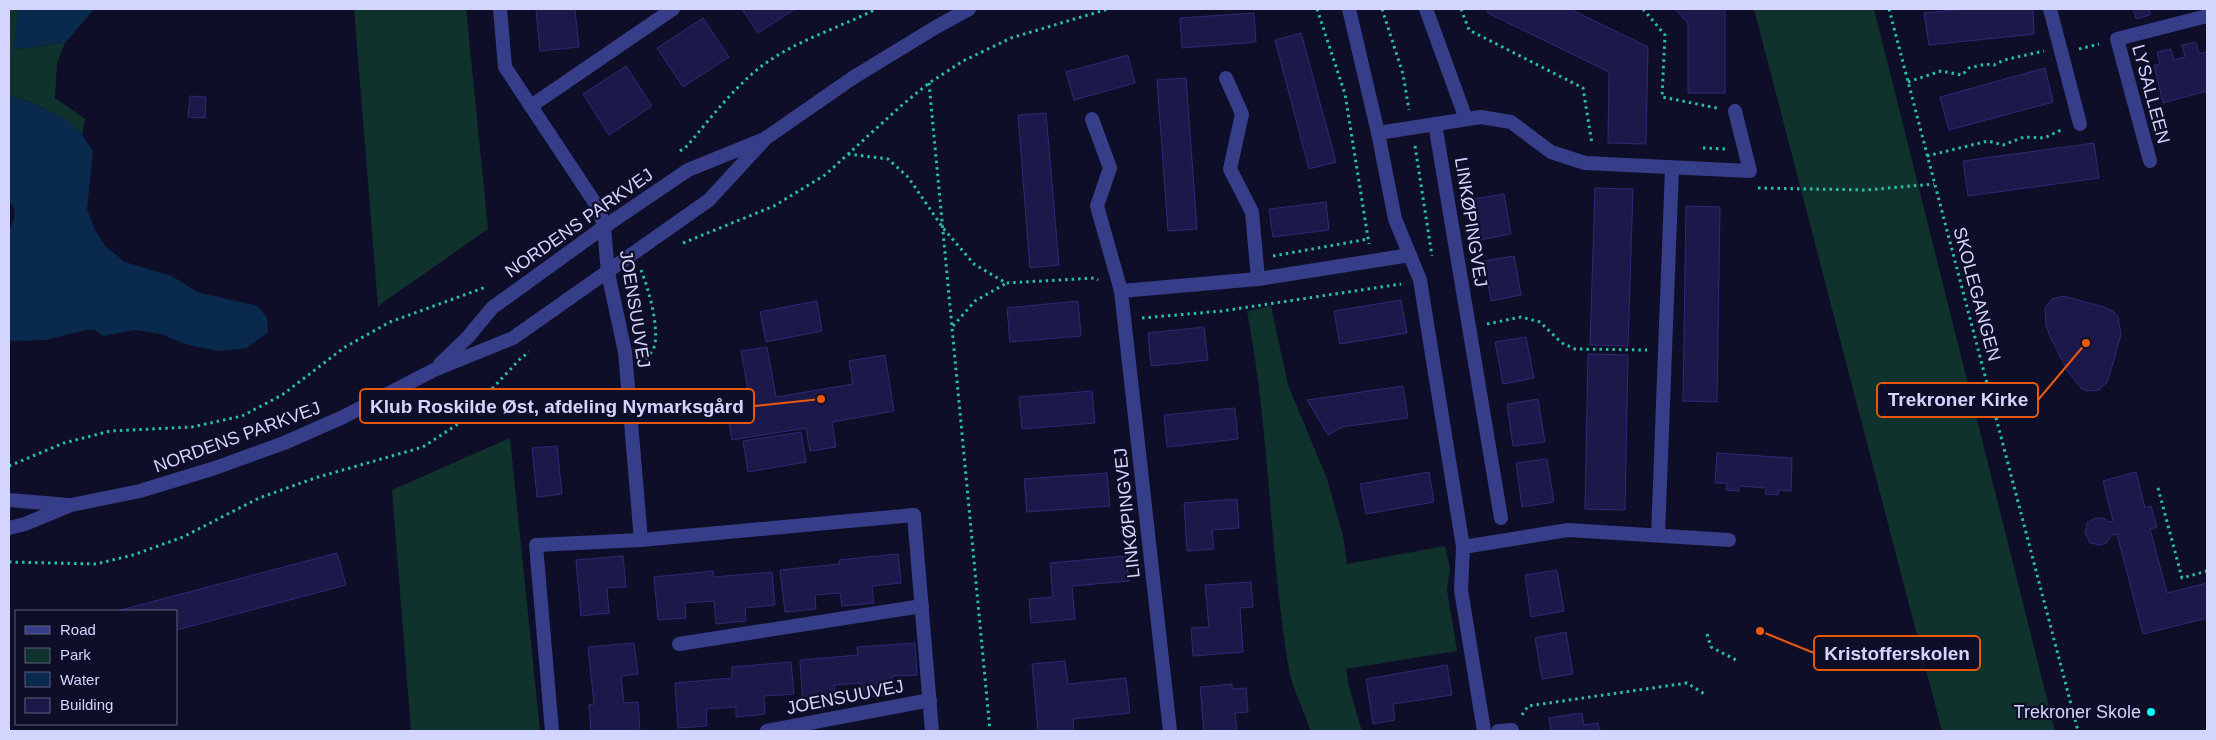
<svg xmlns="http://www.w3.org/2000/svg" width="2216" height="740" viewBox="0 0 2216 740" font-family="Arial,sans-serif">
<style>
.green{fill:#10322d}
.water{fill:#092a4c}
.building{fill:#1c194a;stroke:#2f2977}
.lines{fill:none;stroke-linecap:round;stroke-linejoin:round}
.path{stroke:#27c0a4;stroke-width:3;stroke-dasharray:2.5 4;stroke-linecap:butt}
.minor{stroke:#363d89;stroke-width:14}
.poi-dot{fill:#00fff9;stroke:#0f0e28;stroke-width:2}
.labels{text-anchor:middle;dominant-baseline:central;stroke-width:4.5;stroke-linejoin:round;paint-order:stroke}
.street-label{font-size:18px;fill:#d4d5ff;stroke:#0f0e28}
.poi-label{font-size:18px;fill:#d4d5ff;stroke:#0f0e28;text-anchor:end}
.leader{fill:none;stroke:#e8590c;stroke-width:2}
.callout-dot{fill:#e8590c;stroke:#0f0e28;stroke-width:2}
.callout{fill:#0f0e28;stroke:#e8590c;stroke-width:2}
.callout-label{font-size:19px;text-anchor:middle;font-weight:bold;fill:#d4d5ff}
</style>
<rect width="100%" height="100%" fill="#0f0e28"/>
<g class="green">
<path d="M 9,9 L 18,9 L 14,49 L 65,43 L 57,63 L 55,98 L 85,119 L 82,134 C 60,115 37,102 9,96 Z"/>
<path d="M 354,9 L 466,9 L 488,229 L 378,306 Z"/>
<path d="M 1754,9 L 1874,9 L 2055,731 L 1942,731 Z"/>
<path d="M 1271,306 L 1288,385 L 1327,479 L 1343,536 L 1347,564 L 1445,546 L 1450,568 L 1447,590 L 1457,651 L 1346,669 L 1349,687 L 1362,731 L 1311,731 C 1305,714 1292,687 1289,670 C 1269,551 1270,430 1247,311 Z"/>
<path d="M 510,438 L 540,731 L 411,731 L 392,490 Z"/>
</g>
<g class="water">
<path d="M 18,9 L 94,9 L 65,43 L 14,49 Z"/>
<path d="M 9,95 L 34,104 L 62,117 L 82,134 L 93,152 L 87,209 L 94,228 L 106,247 L 125,262 L 172,276 L 197,292 L 258,306 L 267,318 L 268,332 L 247,348 L 219,351 L 188,345 L 161,334 L 134,330 L 103,336 L 95,330 L 86,330 L 45,340 L 9,341 L 9,230 C 15,219 18,211 9,201 Z"/>
</g>
<g class="building">
<path d="M 536,9 L 575,9 L 579,47 L 540,51 Z"/>
<path d="M 742,9 L 795,9 L 758,33 Z"/>
<path d="M 1486,9 L 1570,9 L 1648,47 L 1646,144 L 1608,143 L 1609,72 L 1488,13 Z"/>
<path d="M 1675,9 L 1725,9 L 1725,93 L 1688,93 L 1688,23 Z"/>
<path d="M 1965,9 L 2033,9 L 2034,34 L 1929,45 L 1924,13 Z"/>
<path d="M 2133,9 L 2149,9 L 2150,15 L 2136,19 Z"/>
<path d="M 1254,13 L 1256,42 L 1182,48 L 1180,18 Z"/>
<path d="M 703,18 L 729,57 L 683,87 L 657,48 Z"/>
<path d="M 1301,33 L 1336,162 L 1309,169 L 1275,40 Z"/>
<path d="M 2196,42 L 2199,54 L 2206,52 L 2207,57 L 2207,91 L 2163,103 L 2154,65 L 2160,64 L 2157,52 L 2171,49 L 2174,60 L 2185,57 L 2182,45 Z"/>
<path d="M 1128,55 L 1135,83 L 1074,100 L 1066,72 Z"/>
<path d="M 626,66 L 652,106 L 609,135 L 583,94 Z"/>
<path d="M 2045,68 L 2053,102 L 1949,130 L 1940,97 Z"/>
<path d="M 1186,78 L 1197,229 L 1168,231 L 1157,80 Z"/>
<path d="M 190,96 L 206,97 L 205,118 L 188,117 Z"/>
<path d="M 1046,113 L 1059,265 L 1030,268 L 1018,115 Z"/>
<path d="M 2094,143 L 2099,178 L 1968,196 L 1963,161 Z"/>
<path d="M 1595,188 L 1633,189 L 1628,346 L 1590,345 Z"/>
<path d="M 1504,194 L 1511,234 L 1480,240 L 1474,199 Z"/>
<path d="M 1326,202 L 1329,230 L 1273,237 L 1269,209 Z"/>
<path d="M 1686,206 L 1720,207 L 1717,402 L 1683,401 Z"/>
<path d="M 1514,256 L 1521,295 L 1491,301 L 1484,261 Z"/>
<path d="M 2063,296 L 2104,307 L 2114,312 L 2118,317 L 2121,334 L 2114,360 L 2107,382 L 2099,390 L 2087,391 L 2081,388 L 2068,372 L 2050,336 L 2046,326 L 2045,308 L 2052,299 Z"/>
<path d="M 1401,300 L 1407,333 L 1340,344 L 1334,311 Z"/>
<path d="M 817,301 L 822,331 L 766,342 L 760,312 Z"/>
<path d="M 1078,301 L 1081,336 L 1010,342 L 1007,308 Z"/>
<path d="M 1204,327 L 1208,360 L 1151,366 L 1148,333 Z"/>
<path d="M 1526,337 L 1534,378 L 1503,384 L 1495,342 Z"/>
<path d="M 767,347 L 776,397 L 853,384 L 849,361 L 885,355 L 894,411 L 832,422 L 836,447 L 810,451 L 806,428 L 732,440 L 726,405 L 750,401 L 741,351 Z"/>
<path d="M 1588,354 L 1628,355 L 1625,510 L 1585,509 Z"/>
<path d="M 1403,386 L 1408,418 L 1342,427 L 1328,435 L 1307,400 Z"/>
<path d="M 1092,391 L 1095,423 L 1022,429 L 1019,397 Z"/>
<path d="M 1538,399 L 1545,442 L 1513,446 L 1507,404 Z"/>
<path d="M 1235,408 L 1238,439 L 1167,447 L 1164,415 Z"/>
<path d="M 801,432 L 806,462 L 748,472 L 743,441 Z"/>
<path d="M 557,446 L 562,494 L 537,497 L 532,448 Z"/>
<path d="M 1717,453 L 1792,458 L 1791,491 L 1779,490 L 1778,495 L 1765,494 L 1766,488 L 1739,486 L 1739,491 L 1726,490 L 1727,483 L 1715,483 Z"/>
<path d="M 1547,459 L 1554,502 L 1522,507 L 1516,463 Z"/>
<path d="M 1429,472 L 1434,502 L 1366,514 L 1360,484 Z"/>
<path d="M 2136,472 L 2145,508 L 2151,506 L 2157,527 L 2150,529 L 2167,593 L 2207,583 L 2207,618 L 2143,634 L 2117,534 L 2112,535 L 2106,543 L 2100,545 L 2090,543 L 2085,533 L 2087,523 L 2095,518 L 2103,518 L 2109,522 L 2113,521 L 2103,481 Z"/>
<path d="M 1107,473 L 1110,506 L 1027,512 L 1024,479 Z"/>
<path d="M 1237,499 L 1239,528 L 1212,530 L 1214,549 L 1187,551 L 1184,503 Z"/>
<path d="M 337,553 L 346,585 L 176,630 L 176,611 L 117,611 Z"/>
<path d="M 898,554 L 901,583 L 872,586 L 874,603 L 842,606 L 840,593 L 815,595 L 816,609 L 785,612 L 780,570 L 839,564 L 839,560 Z"/>
<path d="M 623,556 L 626,587 L 607,588 L 609,613 L 581,616 L 576,560 Z"/>
<path d="M 1126,556 L 1129,581 L 1072,586 L 1075,619 L 1031,623 L 1029,599 L 1053,597 L 1050,563 Z"/>
<path d="M 1557,570 L 1564,611 L 1531,617 L 1525,575 Z"/>
<path d="M 713,571 L 714,577 L 772,572 L 775,605 L 745,608 L 746,621 L 716,624 L 714,601 L 685,603 L 686,618 L 658,620 L 654,577 Z"/>
<path d="M 1251,582 L 1253,607 L 1240,608 L 1243,652 L 1193,656 L 1191,628 L 1209,627 L 1205,585 Z"/>
<path d="M 1566,632 L 1573,674 L 1542,679 L 1535,638 Z"/>
<path d="M 634,643 L 638,674 L 621,676 L 624,703 L 638,702 L 640,731 L 591,731 L 589,705 L 594,704 L 588,647 Z"/>
<path d="M 915,643 L 917,675 L 892,676 L 893,695 L 862,697 L 861,683 L 834,685 L 835,701 L 803,704 L 800,660 L 858,655 L 857,647 Z"/>
<path d="M 1065,661 L 1068,684 L 1126,678 L 1130,713 L 1073,719 L 1074,731 L 1038,731 L 1032,664 Z"/>
<path d="M 791,662 L 794,694 L 764,696 L 765,714 L 736,717 L 736,707 L 706,709 L 707,726 L 678,728 L 675,683 L 732,678 L 732,667 Z"/>
<path d="M 1447,665 L 1452,695 L 1393,704 L 1395,720 L 1373,724 L 1366,679 Z"/>
<path d="M 1232,684 L 1232,689 L 1246,688 L 1248,712 L 1235,713 L 1237,731 L 1204,731 L 1200,687 Z"/>
<path d="M 1582,713 L 1584,725 L 1598,723 L 1600,731 L 1551,731 L 1549,718 Z"/>
</g>
<g class="lines">
<g class="path">
<path d="M 1317,9 L 1345,94 L 1369,244"/>
<path d="M 1382,9 L 1403,74 L 1409,110"/>
<path d="M 1461,9 L 1469,30 L 1583,88 L 1592,144"/>
<path d="M 1643,9 L 1665,35 L 1662,97 L 1717,108"/>
<path d="M 1889,9 L 2078,731"/>
<path d="M 2079,49 L 2099,44"/>
<path d="M 1908,82 L 1941,71 L 1962,75 L 1969,68 L 1986,64 L 1994,65 L 2004,60 L 2044,51"/>
<path d="M 929,83 L 990,731"/>
<path d="M 1415,146 L 1432,256"/>
<path d="M 1703,148 L 1727,149"/>
<path d="M 680,151 L 687,146 C 710,119 734,87 763,65 C 797,40 839,28 876,9"/>
<path d="M 848,154 L 888,159 L 908,177 L 943,228 L 974,264 L 1006,283 L 1095,278 L 1098,280"/>
<path d="M 1927,156 L 1988,141 L 2003,145 L 2024,137 L 2044,138 L 2063,129"/>
<path d="M 1758,188 L 1866,190 L 1934,184"/>
<path d="M 683,243 L 774,206 L 825,175 L 902,105 L 929,83 L 963,61 L 1011,38 L 1108,9"/>
<path d="M 1273,256 L 1368,239"/>
<path d="M 641,270 C 649,290 658,323 655,344 C 654,350 648,356 645,361"/>
<path d="M 1142,318 L 1222,311 L 1401,284"/>
<path d="M 1487,324 L 1521,317 L 1540,322 L 1562,343 L 1575,349 L 1647,350"/>
<path d="M 953,326 L 975,301 L 1005,284"/>
<path d="M 9,466 L 64,443 L 110,431 L 192,427 L 242,416 L 282,395 L 345,347 L 390,322 L 486,287"/>
<path d="M 2158,488 L 2182,578 L 2207,571"/>
<path d="M 9,562 L 96,564 L 133,555 L 183,537 L 259,498 L 315,478 L 423,447 L 461,422 L 520,359 L 529,352"/>
<path d="M 1707,634 L 1711,647 L 1738,661"/>
<path d="M 1522,715 L 1528,706 L 1687,683 L 1706,695"/>
</g>
<g class="minor">
<path d="M 500,9 L 505,67 L 599,209 L 604,227 L 608,273 L 625,352 L 641,540"/>
<path d="M 1349,9 L 1378,133 L 1395,219 L 1420,280 L 1463,547 L 1461,590 L 1484,731"/>
<path d="M 1426,9 L 1466,119"/>
<path d="M 2050,9 L 2080,124"/>
<path d="M 1226,78 L 1242,114 L 1230,169 L 1252,212 L 1258,279"/>
<path d="M 531,106 L 673,9"/>
<path d="M 1092,119 L 1110,168 L 1097,206 L 1121,291"/>
<path d="M 1435,124 L 1501,518"/>
<path d="M 1378,133 L 1481,117 L 1511,122 L 1551,152 L 1585,163 L 1750,171 L 1735,111"/>
<path d="M 2150,161 L 2117,39 L 2207,16"/>
<path d="M 440,364 L 468,337 L 492,308 L 604,227 L 688,170 L 762,140"/>
<path d="M 9,500 L 68,505"/>
<path d="M 9,528 L 25,524 L 71,505 L 140,491 L 215,468 L 284,443 L 343,417 L 434,370 L 513,338 L 709,200 L 766,138 L 854,77 L 936,27 L 969,9"/>
<path d="M 1658,535 L 1672,168"/>
<path d="M 1463,547 L 1568,530 L 1729,540"/>
<path d="M 679,644 L 922,606"/>
<path d="M 552,731 L 536,545 L 641,540 L 914,515 L 932,731"/>
<path d="M 767,731 L 930,700"/>
<path d="M 1170,731 L 1121,291 L 1258,279 L 1410,255"/>
<path d="M 1498,731 L 1512,730 L 1512,731"/>
</g>
</g>
<circle class="poi-dot" cx="2151" cy="712" r="5"/>
<g class="labels">
<g class="street-label">
<text transform="translate(2151 94) rotate(75)">LYSALLEEN</text>
<text transform="translate(1471 222) rotate(81)">LINKØPINGVEJ</text>
<text transform="translate(579 223) rotate(-35)">NORDENS PARKVEJ</text>
<text transform="translate(1977 294) rotate(75)">SKOLEGANGEN</text>
<text transform="translate(635 309) rotate(81)">JOENSUUVEJ</text>
<text transform="translate(237 437) rotate(-20)">NORDENS PARKVEJ</text>
<text transform="translate(1127 513) rotate(-96)">LINKØPINGVEJ</text>
<text transform="translate(845 697) rotate(-11)">JOENSUUVEJ</text>
</g>
<g class="poi-label">
<text x="2141" y="712">Trekroner Skole</text>
</g>
</g>
<path class="leader" d="M2086 343L2038 400M821 399L754 406M1760 631L1814 653"/>
<g class="callout-dot">
<circle cx="2086" cy="343" r="5"/>
<circle cx="821" cy="399" r="5"/>
<circle cx="1760" cy="631" r="5"/>
</g>
<g class="callout">
<rect x="1877" y="383" width="161" height="34" rx="5"/>
<rect x="360" y="389" width="394" height="34" rx="5"/>
<rect x="1814" y="636" width="166" height="34" rx="5"/>
</g>
<g class="callout-label">
<text x="1958" y="406">Trekroner Kirke</text>
<text x="557" y="413">Klub Roskilde Øst, afdeling Nymarksgård</text>
<text x="1897" y="660">Kristofferskolen</text>
</g>
<rect width="2216" height="740" fill="none" stroke="#d4d5ff" stroke-width="20"/>
<rect x="15" y="610" width="162" height="115" fill="#0f0e28" stroke="#5e5e7e"/>
<rect x="25" y="626" width="25" height="8" fill="#363d89" stroke="#5e5e7e"/>
<text x="60" y="635" font-size="15" fill="#d4d5ff">Road</text>
<rect x="25" y="648" width="25" height="15" fill="#10322d" stroke="#5e5e7e"/>
<text x="60" y="660" font-size="15" fill="#d4d5ff">Park</text>
<rect x="25" y="672" width="25" height="15" fill="#092a4c" stroke="#5e5e7e"/>
<text x="60" y="685" font-size="15" fill="#d4d5ff">Water</text>
<rect x="25" y="698" width="25" height="15" fill="#1c194a" stroke="#5e5e7e"/>
<text x="60" y="710" font-size="15" fill="#d4d5ff">Building</text>
</svg>
